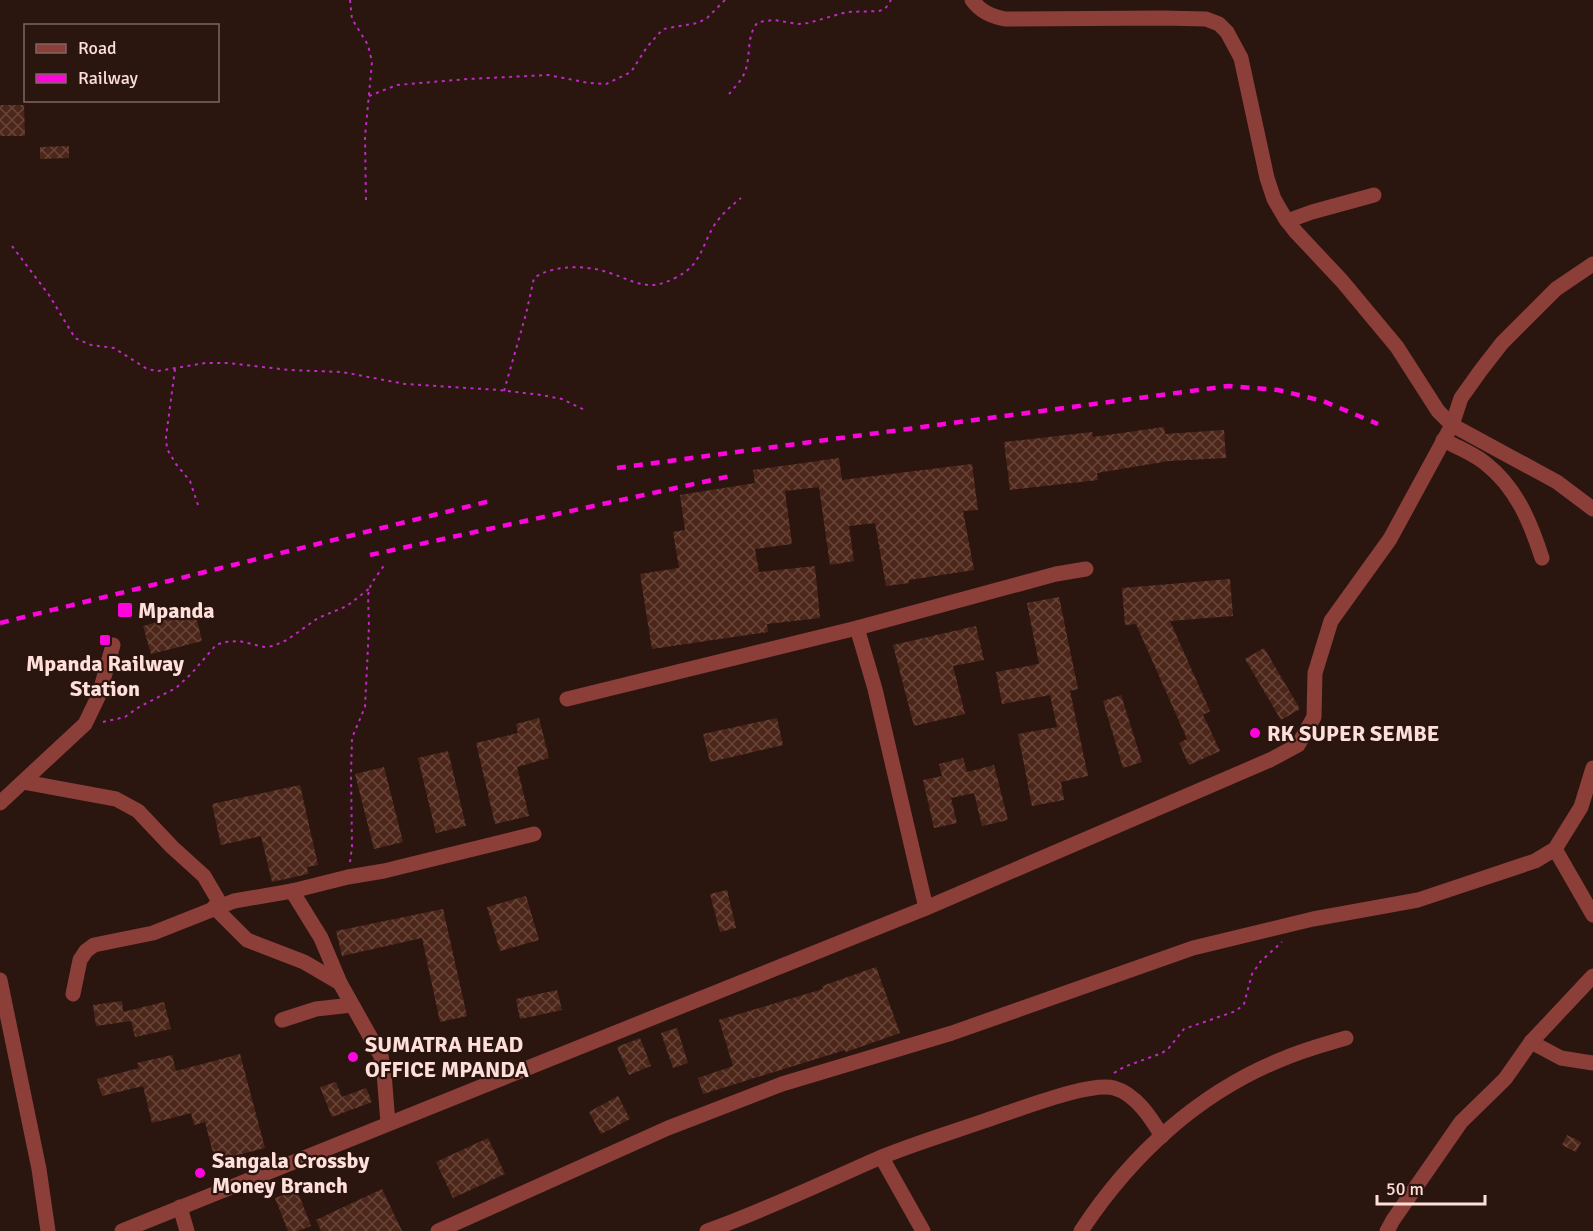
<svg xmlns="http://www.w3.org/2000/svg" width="1593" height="1231" viewBox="0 0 1593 1231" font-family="Signika,sans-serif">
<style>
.building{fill:url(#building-cross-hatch)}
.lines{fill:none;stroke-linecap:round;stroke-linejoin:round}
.path{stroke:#be2ac2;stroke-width:2;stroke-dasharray:3 4.5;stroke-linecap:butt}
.minor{stroke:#8c3e38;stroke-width:15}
.rail{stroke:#ff05dd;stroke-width:4.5;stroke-dasharray:9 8;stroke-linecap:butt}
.poi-dot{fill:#ff05dd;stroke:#2b150f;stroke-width:2}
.labels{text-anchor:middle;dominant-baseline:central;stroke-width:4.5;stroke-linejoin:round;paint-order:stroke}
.poi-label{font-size:22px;font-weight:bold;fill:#ffdfd9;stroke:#2b150f;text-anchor:start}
</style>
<defs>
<pattern id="building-cross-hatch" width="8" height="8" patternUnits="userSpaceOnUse" patternTransform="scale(1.5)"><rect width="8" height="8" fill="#4d261a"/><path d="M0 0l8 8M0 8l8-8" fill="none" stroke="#68453b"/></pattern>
</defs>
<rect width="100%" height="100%" fill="#2b150f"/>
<g class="building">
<path d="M 0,105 L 24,105 L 25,136 L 0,136 Z"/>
<path d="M 69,146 L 69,158 L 40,159 L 40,147 Z"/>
<path d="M 1164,427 L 1165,434 L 1224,430 L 1226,458 L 1169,461 L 1097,473 L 1098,480 L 1010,490 L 1004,442 L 1092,432 L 1093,437 Z"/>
<path d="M 839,458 L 842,480 L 972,464 L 978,510 L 963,511 L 974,570 L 909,580 L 909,583 L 886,586 L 875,523 L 849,526 L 854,561 L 830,565 L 819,487 L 785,491 L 792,544 L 755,549 L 759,572 L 815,566 L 820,618 L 767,624 L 768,632 L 652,649 L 640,574 L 679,568 L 673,532 L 685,530 L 680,495 L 755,483 L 753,470 Z"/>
<path d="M 1230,579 L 1233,616 L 1170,621 L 1210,711 L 1203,715 L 1220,751 L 1189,765 L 1179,743 L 1187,739 L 1136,624 L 1125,625 L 1122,588 Z"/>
<path d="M 1059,597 L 1078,689 L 1070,691 L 1088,776 L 1061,782 L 1064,800 L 1032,806 L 1018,734 L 1057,727 L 1050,695 L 1002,704 L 996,672 L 1039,664 L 1027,603 Z"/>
<path d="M 195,612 L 202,641 L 151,654 L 143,626 Z"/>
<path d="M 976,626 L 984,660 L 953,666 L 965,714 L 914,726 L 893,645 Z"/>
<path d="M 1264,648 L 1300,709 L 1281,720 L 1245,659 Z"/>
<path d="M 1121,695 L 1142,762 L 1123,768 L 1103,701 Z"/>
<path d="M 539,718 L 549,758 L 517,767 L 529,816 L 495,824 L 476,743 L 518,733 L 516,724 Z"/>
<path d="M 777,718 L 783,745 L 710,762 L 703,734 Z"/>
<path d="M 448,751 L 466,826 L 436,833 L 418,758 Z"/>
<path d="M 963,758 L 967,772 L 994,765 L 1008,820 L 982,826 L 974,793 L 951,798 L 957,823 L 934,828 L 923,780 L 942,776 L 939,764 Z"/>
<path d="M 384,767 L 403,842 L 374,849 L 355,774 Z"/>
<path d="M 300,785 L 318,865 L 307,867 L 308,874 L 272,882 L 261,836 L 221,845 L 212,804 Z"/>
<path d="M 727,890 L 736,928 L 720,932 L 710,894 Z"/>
<path d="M 526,896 L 539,940 L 500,951 L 487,907 Z"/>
<path d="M 443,909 L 467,1016 L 440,1022 L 422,938 L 342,956 L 336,931 Z"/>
<path d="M 876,967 L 900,1033 L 846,1052 L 845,1050 L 703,1094 L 698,1078 L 733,1066 L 719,1020 L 823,989 L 822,986 Z"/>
<path d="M 557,990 L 562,1010 L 520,1019 L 516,999 Z"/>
<path d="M 122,1001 L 123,1012 L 164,1002 L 171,1029 L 135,1037 L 131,1021 L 96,1026 L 93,1005 Z"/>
<path d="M 677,1028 L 688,1063 L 673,1068 L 661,1033 Z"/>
<path d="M 640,1038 L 651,1066 L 629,1075 L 617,1047 Z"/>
<path d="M 240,1054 L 265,1148 L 215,1161 L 205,1122 L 194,1125 L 191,1113 L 152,1123 L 143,1086 L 102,1096 L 97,1079 L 139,1068 L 137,1063 L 172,1055 L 176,1071 Z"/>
<path d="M 336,1082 L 342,1097 L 366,1088 L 372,1102 L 332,1117 L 320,1087 Z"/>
<path d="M 618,1096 L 630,1119 L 601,1134 L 589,1112 Z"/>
<path d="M 1567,1135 L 1581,1142 L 1576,1152 L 1562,1145 Z"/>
<path d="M 488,1138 L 505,1174 L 453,1198 L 436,1162 Z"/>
<path d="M 382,1189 L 402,1231 L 321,1231 L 316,1220 Z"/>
<path d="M 297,1190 L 311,1226 L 298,1231 L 288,1231 L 275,1198 Z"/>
</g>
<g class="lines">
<g class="path">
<path d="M 350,0 L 352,19 L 368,45 L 372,62 L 365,137 L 366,201"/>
<path d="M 729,94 C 734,88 741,81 744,74 C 752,57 745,37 758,22 L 774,20 L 798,24 L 808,23 L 847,12 L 879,11 L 885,9 L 891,0"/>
<path d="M 369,96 L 397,85 L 468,79 L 548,75 L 589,83 L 606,84 L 631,72 L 647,47 L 663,29 L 698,23 L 707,18 L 725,0"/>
<path d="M 12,246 L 49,295 L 75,338 L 91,345 L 114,348 L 147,369 L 158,371 L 205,363 L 228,363 L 289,370 L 342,372 L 405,384 L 499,390 L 541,395 L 562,399 L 587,411"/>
<path d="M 175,369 L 166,437 L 167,449 L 176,464 L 190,481 L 198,505"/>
<path d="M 504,391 L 526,314 L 534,278 C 554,264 588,265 610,273 C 636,282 648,292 675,278 C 702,265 701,246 715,224 C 722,214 731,206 741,198"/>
<path d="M 103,722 L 125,717 L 139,707 L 176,688 L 191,674 L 216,645 L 225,642 L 239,641 L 264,647 L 273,646 L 287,640 L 318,618 L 347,606 L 370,588"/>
<path d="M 350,862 L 352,847 L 351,774 L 352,738 L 365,707 L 369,626 L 368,595 L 371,584 L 385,564"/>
<path d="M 1114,1073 L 1124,1067 L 1162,1053 L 1168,1049 L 1184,1029 L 1236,1011 L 1244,1004 L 1252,974 L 1261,961 L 1282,942"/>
</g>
<g class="minor">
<path d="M 972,0 C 981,12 991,16 1005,19 L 1163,18 L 1206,19 L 1219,24 L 1227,32 L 1241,58 L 1267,178 L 1274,199 L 1285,218 L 1296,232 L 1342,281 L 1397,347 L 1438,411 L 1452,425 L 1557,482 L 1593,509"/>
<path d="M 1287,221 L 1312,212 L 1374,195"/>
<path d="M 1443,440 C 1457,447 1473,453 1485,463 C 1516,487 1530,521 1542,558"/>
<path d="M 857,628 L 875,689 L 926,908"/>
<path d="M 567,699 L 857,628 L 1056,574 L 1086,569"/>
<path d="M 24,782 L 116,799 L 138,811 L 172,847 L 204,876 L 221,905"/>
<path d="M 0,803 L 85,724 L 99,695 L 113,645"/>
<path d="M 1555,849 L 1593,915"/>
<path d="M 292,891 L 321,938 L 340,983 L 381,1056 L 384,1073 L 388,1123"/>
<path d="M 214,907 L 247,940 L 304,962 L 340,983"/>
<path d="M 0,980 L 39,1169 L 48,1231"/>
<path d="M 73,994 L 80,960 L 86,951 L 94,945 L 153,933 L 234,901 L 292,891 L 348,877 L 384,871 L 534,834"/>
<path d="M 282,1020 L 316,1009 L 352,1005"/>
<path d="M 1531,1042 L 1561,1058 L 1593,1063"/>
<path d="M 882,1158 L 923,1231"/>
<path d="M 180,1207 L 187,1231"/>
<path d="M 122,1231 L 926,908 L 1270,760 L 1298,745 L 1314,717 L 1315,673 L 1331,621 L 1390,539 L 1452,425 L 1461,398 L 1481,370 L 1502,343 L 1556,289 L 1593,264"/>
<path d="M 438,1231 L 668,1128 L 782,1084 L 952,1033 L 1193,948 L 1313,919 L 1418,900 L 1535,861 L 1555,849 L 1581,807 L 1593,768"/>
<path d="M 707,1231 C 766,1210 822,1183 879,1158 C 920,1141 963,1129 1004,1114 C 1029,1106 1091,1082 1114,1088 C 1136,1094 1151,1118 1162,1136"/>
<path d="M 1081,1231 C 1131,1155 1199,1092 1285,1058 C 1304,1050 1325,1044 1346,1038"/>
<path d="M 1387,1231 L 1393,1220 L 1461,1122 L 1505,1079 L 1531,1042 L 1593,976"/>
</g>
<g class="rail">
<path d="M 617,468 L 1228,386 L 1278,390 L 1323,401 L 1378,424"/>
<path d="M 370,555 L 735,475"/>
<path d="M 0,623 L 494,500"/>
</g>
</g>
<g class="poi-dot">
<rect x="117" y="602" width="16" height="16" rx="3"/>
<rect x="99" y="634" width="12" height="12" rx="3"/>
<circle cx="1255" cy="733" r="6"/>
<circle cx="353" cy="1057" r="6"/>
<circle cx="200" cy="1173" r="6"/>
</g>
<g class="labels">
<g class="poi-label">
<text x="138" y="610">Mpanda</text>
<text x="105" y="663" text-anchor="middle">Mpanda Railway<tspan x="105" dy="25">Station</tspan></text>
<text x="1267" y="733">RK SUPER SEMBE</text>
<text x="365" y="1044">SUMATRA HEAD<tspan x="365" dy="25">OFFICE MPANDA</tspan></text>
<text x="212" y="1160">Sangala Crossby<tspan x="212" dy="25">Money Branch</tspan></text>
</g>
</g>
<rect x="24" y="24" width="195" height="78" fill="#2b150f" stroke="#806660" stroke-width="1.5"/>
<rect x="36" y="44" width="30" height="9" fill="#8c3e38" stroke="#806660" stroke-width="1.5"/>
<text x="78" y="54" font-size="18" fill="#ffdfd9">Road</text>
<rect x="36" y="74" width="30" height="9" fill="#ff05dd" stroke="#806660" stroke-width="1.5"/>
<text x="78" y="84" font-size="18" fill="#ffdfd9">Railway</text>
<path d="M1377 1195v9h108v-9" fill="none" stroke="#ffdfd9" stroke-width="3"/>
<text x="1386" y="1195" font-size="18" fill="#ffdfd9" stroke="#2b150f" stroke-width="4.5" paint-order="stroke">50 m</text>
</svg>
